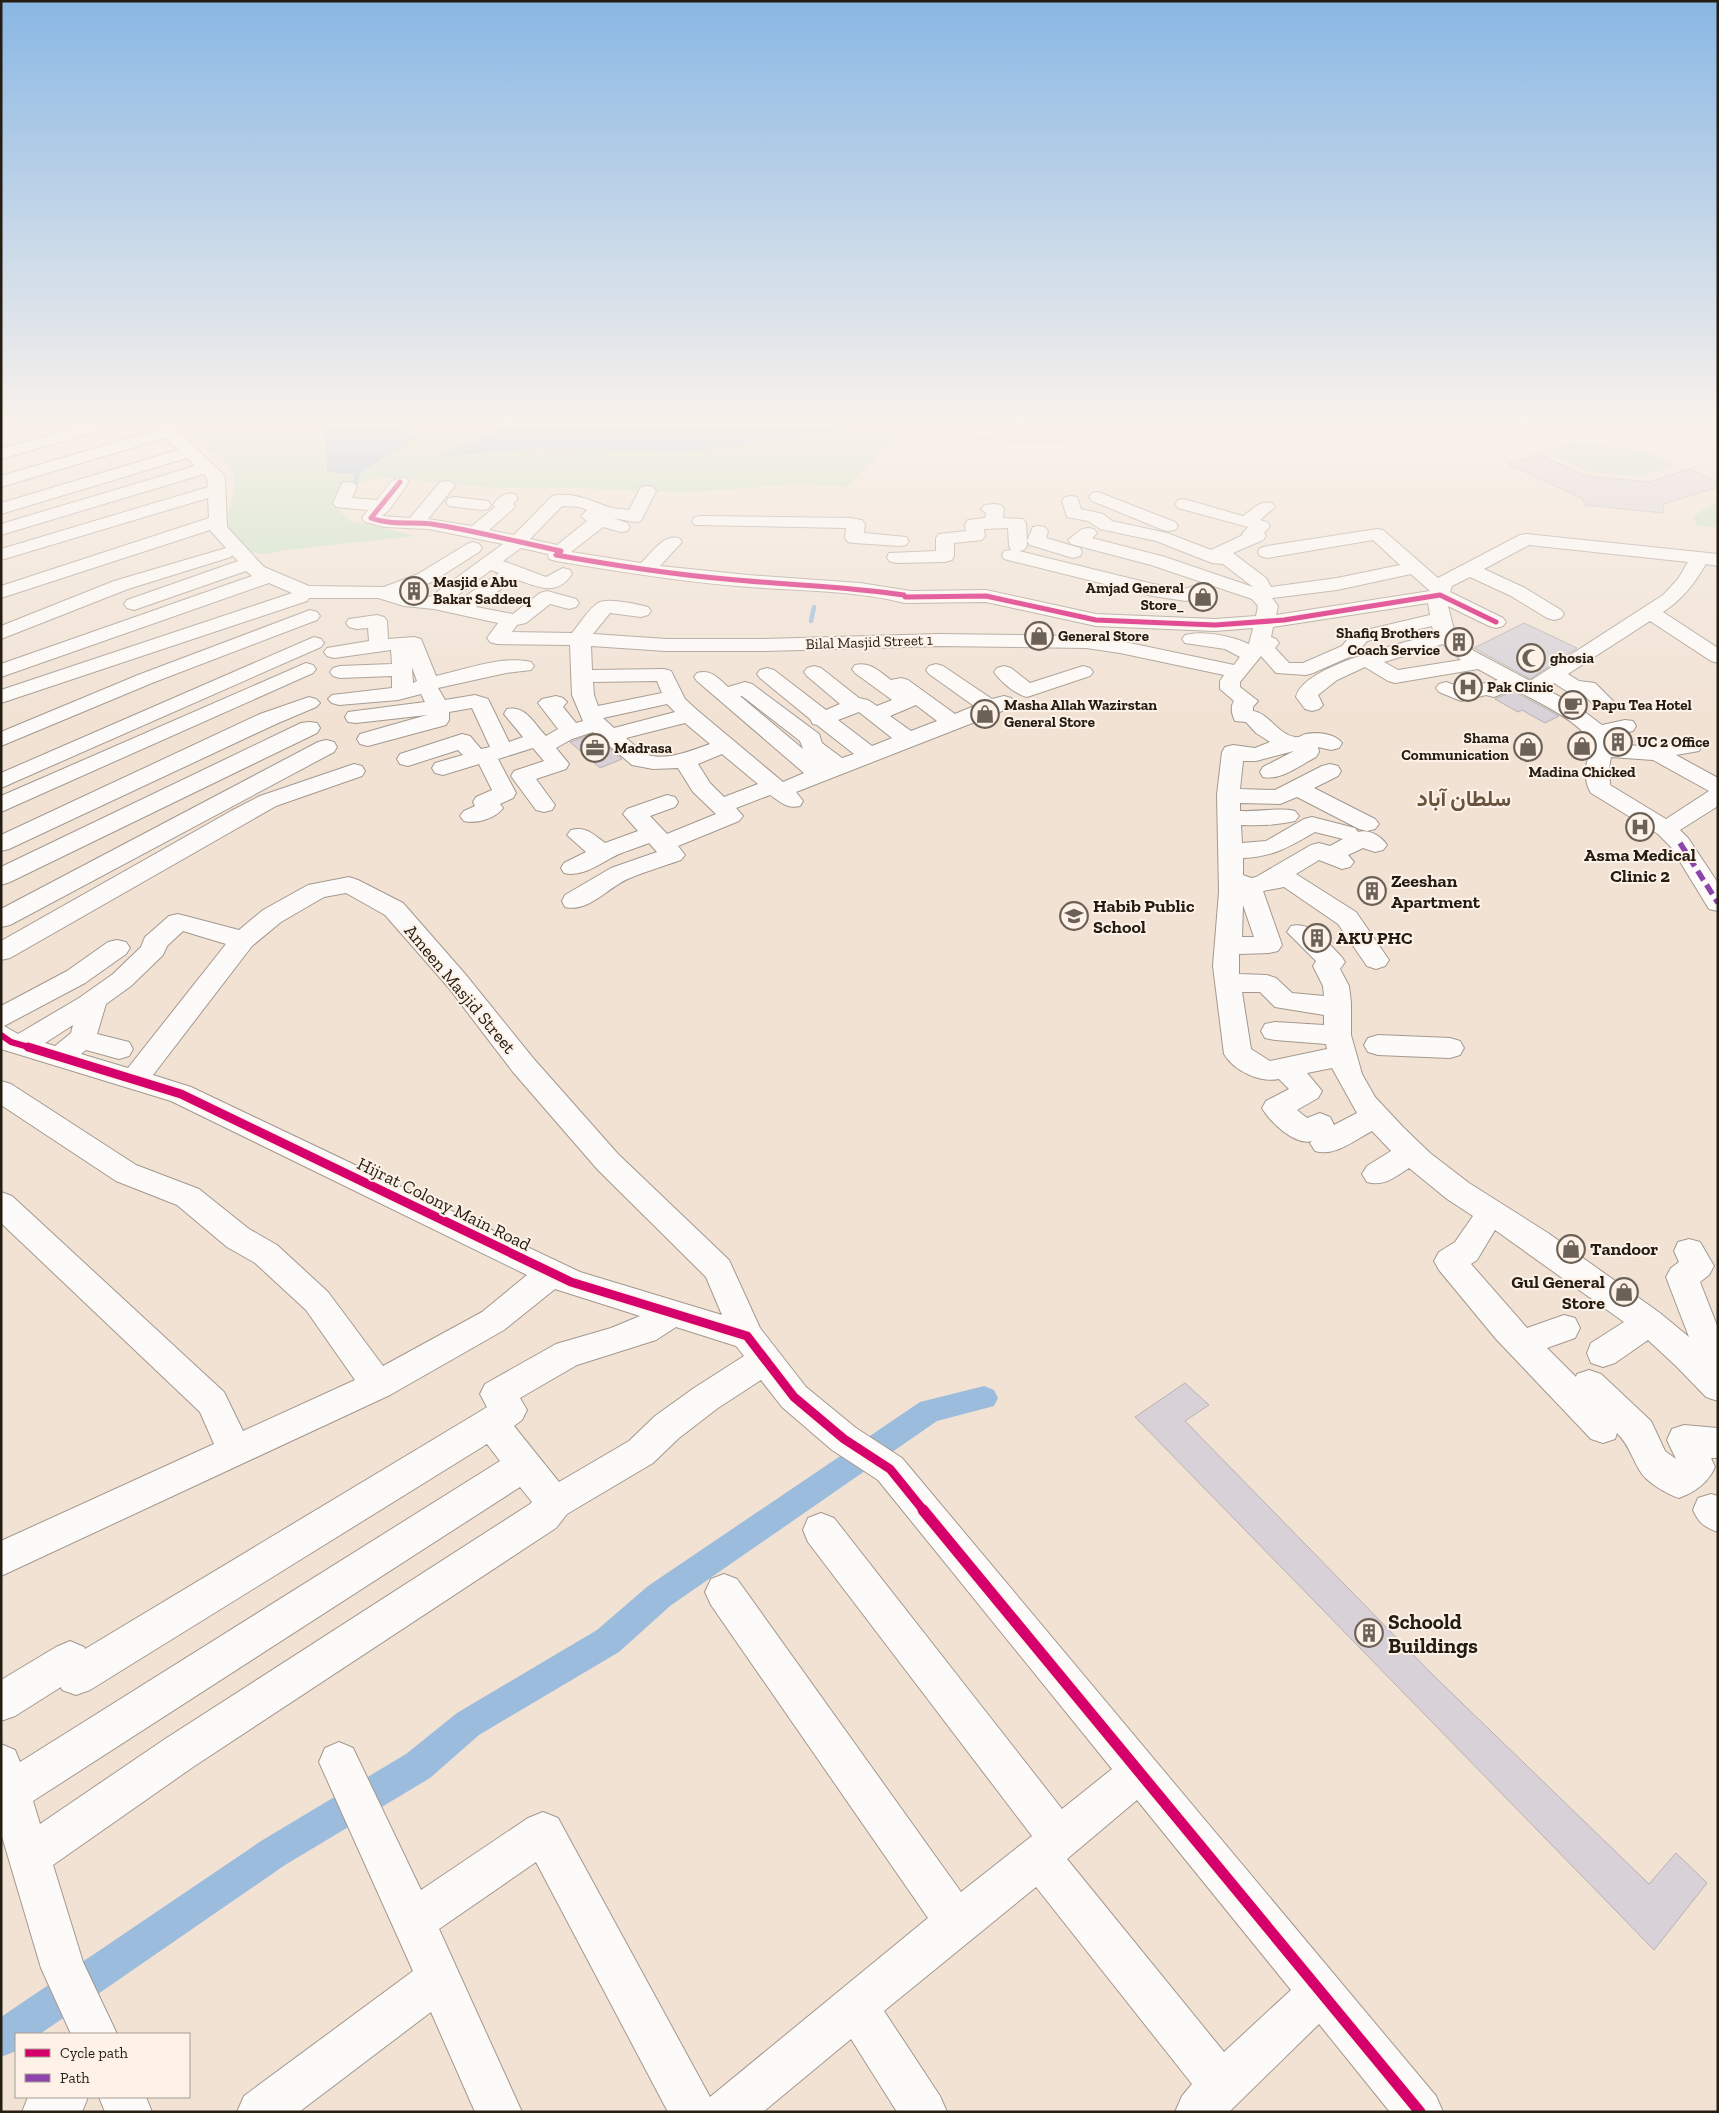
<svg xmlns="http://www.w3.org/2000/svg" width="1719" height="2113" viewBox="0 0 1719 2113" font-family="'Zilla Slab',Vazirmatn,serif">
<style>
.green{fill:#c3e0c2}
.water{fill:#9cbcdd}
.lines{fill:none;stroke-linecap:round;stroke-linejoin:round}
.stream{stroke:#9cbcdd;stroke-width:4.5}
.canal{fill:#9cbcdd;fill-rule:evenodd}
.building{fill:#d8d2d8;stroke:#b8b1b1}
.minor-casing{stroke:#a4988e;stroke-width:2}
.minor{fill:#fdfbf9;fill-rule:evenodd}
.quiet{stroke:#8e44ad;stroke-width:5.5;stroke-dasharray:11 5.5;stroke-linecap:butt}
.cycleway-far3-casing{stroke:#fef2e8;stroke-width:7}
.cycleway-far2-casing{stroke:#fef2e8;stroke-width:9}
.cycleway-far1-casing{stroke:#fef2e8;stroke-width:12}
.cycleway-casing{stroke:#fef2e8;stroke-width:14}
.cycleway-far3{stroke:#d6006c;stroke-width:5}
.cycleway-far2{stroke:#d6006c;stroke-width:6}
.cycleway-far1{stroke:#d6006c;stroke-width:9}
.cycleway{stroke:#d6006c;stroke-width:11}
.labels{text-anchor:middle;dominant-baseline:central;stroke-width:4;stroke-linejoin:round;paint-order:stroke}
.far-poi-label{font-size:15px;font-weight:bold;fill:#251c12;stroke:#fef2e8;text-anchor:start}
.far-street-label{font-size:15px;fill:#251c12;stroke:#fef2e8}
.poi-label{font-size:18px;font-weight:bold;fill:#251c12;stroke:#fef2e8;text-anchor:start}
.street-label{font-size:18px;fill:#251c12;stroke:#fef2e8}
.near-poi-label{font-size:21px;font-weight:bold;fill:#251c12;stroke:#fef2e8;text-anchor:start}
.district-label{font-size:22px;font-weight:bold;fill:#6a533c;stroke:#fef2e8}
</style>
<rect width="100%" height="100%" fill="#f1e2d4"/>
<g class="green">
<path d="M 178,420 L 334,420 L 325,425 L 415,439 L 397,425 L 408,420 L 500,420 L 507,424 L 442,457 L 541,448 L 833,431 L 845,420 L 913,420 L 847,487 L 797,484 L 682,493 L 580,488 L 495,488 L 379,477 L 342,489 L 333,505 L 351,521 L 416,536 L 286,550 L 267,554 L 249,552 L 225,524 C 228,512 233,499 235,486 C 237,459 191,442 178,420 Z"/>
<path d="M 1573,443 L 1634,449 L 1671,461 L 1673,466 L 1643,476 L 1590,472 L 1545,453 L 1545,449 Z"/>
<path d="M 1718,501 L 1718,527 L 1697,526 L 1693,516 Z"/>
</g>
<g class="water">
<path d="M 334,420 L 408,420 L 397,425 L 416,438 L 358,474 L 327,472 L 325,424 Z"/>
<path d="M 500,420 L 845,420 L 833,431 L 687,452 L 541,448 L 440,457 L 507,425 Z"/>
</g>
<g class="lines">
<g class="stream">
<path d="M 394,432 L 406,420"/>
<path d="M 356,483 L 358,466"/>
<path d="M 811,621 L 814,607"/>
</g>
<path class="canal" d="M 984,1386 L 994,1390 L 998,1398 L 994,1406 L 937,1421 L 670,1606 L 619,1652 L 479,1735 L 430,1778 L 285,1865 L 40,2034 L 16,2034 L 16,2051 L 1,2057 L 1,2017 L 261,1841 L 406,1754 L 457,1713 L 597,1630 L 648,1586 L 920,1402 Z"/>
</g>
<g class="building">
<path d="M 965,420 L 1059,420 L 1068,443 L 948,438 Z"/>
<path d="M 1538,454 L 1586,476 L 1650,482 L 1689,469 L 1718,482 L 1718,487 L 1664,504 L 1663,513 L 1585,505 L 1583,499 L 1508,464 Z"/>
<path d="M 1524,623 L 1577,648 L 1530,679 L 1474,648 Z"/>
<path d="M 1513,691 L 1545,708 L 1559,716 L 1545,723 L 1522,710 L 1518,712 L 1495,699 Z"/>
<path d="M 593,734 L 622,759 L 600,768 L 570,742 Z"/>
<path d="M 1185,1383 L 1209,1405 L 1185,1421 L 1432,1674 L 1649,1884 L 1676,1853 L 1707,1883 L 1654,1950 L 1135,1417 Z"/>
</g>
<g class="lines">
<defs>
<g id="minor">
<path d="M 101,420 L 128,420 L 126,423 L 1,459 L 1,449 Z"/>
<path d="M 148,420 L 166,420 L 222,473 L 225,477 L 227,527 L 264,567 L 309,586 L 384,587 L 418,574 L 467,544 L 473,542 L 479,544 L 482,548 L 479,552 L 432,582 L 401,593 L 430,597 L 503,544 L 429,529 L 384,527 L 365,522 L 362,518 L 368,510 L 336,507 L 333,503 L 342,483 L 348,482 L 354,483 L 357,487 L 352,498 L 377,500 C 386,490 391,475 406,478 L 409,482 L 389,510 L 382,516 L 410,518 L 440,482 L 446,481 L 452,482 L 455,486 L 428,519 L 472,526 L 495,507 L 493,505 C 499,496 505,492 515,494 L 518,498 L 513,504 L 515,506 L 512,510 L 489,530 L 514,535 L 552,496 C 572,491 591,501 609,507 C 615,509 623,509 629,510 L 641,487 L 647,486 L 653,487 L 656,491 L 641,521 L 635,522 L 613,518 L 627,523 L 630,527 L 627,531 L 621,532 L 603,527 L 571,552 L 641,563 C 652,553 663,534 679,538 L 682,542 L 660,566 L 748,575 L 860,583 L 911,591 L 986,590 L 1096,614 L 1215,619 L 1256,616 L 1258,606 L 1252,599 L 1151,565 L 1071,544 L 1068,540 L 1082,529 L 1088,528 L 1094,529 L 1097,533 L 1092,538 L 1165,557 L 1253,587 L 1223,564 L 1212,563 L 1156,541 L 1100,529 L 1088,521 L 1067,517 L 1062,501 L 1065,497 L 1071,496 L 1077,497 L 1081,509 L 1103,514 L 1112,521 L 1167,533 L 1211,550 L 1243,535 L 1242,534 L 1248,527 L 1178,508 L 1175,504 L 1178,500 L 1184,499 L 1243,516 C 1253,509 1260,500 1272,503 L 1275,507 L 1260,520 L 1267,522 L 1270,526 L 1264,533 L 1266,536 L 1263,540 L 1233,553 L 1266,578 L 1271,587 L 1337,578 L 1400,565 L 1373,540 L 1267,558 L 1260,556 L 1258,552 L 1260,548 L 1267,546 L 1377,529 L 1383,530 L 1438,578 L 1520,535 L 1526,534 L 1718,554 L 1718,566 L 1706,564 C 1694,584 1683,599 1663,612 L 1718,648 L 1718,663 L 1711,661 L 1650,621 L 1568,674 L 1579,681 L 1595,683 L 1617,705 L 1613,709 C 1599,713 1593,704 1583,694 L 1568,692 L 1554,683 L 1545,689 L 1574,704 L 1602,725 L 1625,720 L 1633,721 L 1636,726 L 1633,731 L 1610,736 L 1613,744 L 1655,747 L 1691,739 L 1699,741 L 1702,746 L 1699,751 L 1676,755 L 1718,778 L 1718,806 L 1680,830 L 1688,838 L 1718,883 L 1718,911 L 1709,909 L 1671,847 L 1658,834 L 1591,793 C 1585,784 1584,769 1588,759 C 1589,755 1593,752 1592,748 C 1591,726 1532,699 1513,689 L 1494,697 L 1486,695 L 1461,701 L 1439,692 L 1436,688 L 1439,684 L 1446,682 L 1463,688 L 1498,680 L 1478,669 L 1395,683 L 1388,681 L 1365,667 L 1337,680 L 1318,695 L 1323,705 L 1319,709 L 1312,711 L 1305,709 L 1296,697 C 1303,665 1405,643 1434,634 L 1432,626 L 1367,641 L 1356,654 L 1313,673 L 1306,675 L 1276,673 L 1261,656 L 1240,682 L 1240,687 L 1258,701 L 1253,707 L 1253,711 C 1269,713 1278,735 1295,737 C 1300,738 1301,735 1306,734 C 1317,732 1335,733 1342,743 L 1339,748 L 1331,750 L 1318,747 L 1319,752 L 1316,757 C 1300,765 1281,781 1263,777 L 1260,772 L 1263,767 L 1294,751 L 1256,761 L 1243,761 L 1240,789 L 1275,790 L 1322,766 L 1330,764 L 1338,766 L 1341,771 L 1338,776 L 1314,788 L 1375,819 L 1379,824 L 1375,829 L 1367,831 L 1359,829 L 1297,797 L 1280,804 L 1240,803 L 1240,811 C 1257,812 1280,807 1295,811 L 1299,816 L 1295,821 C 1277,825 1259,826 1241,825 L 1242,843 L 1266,841 L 1304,819 L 1312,817 L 1355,828 L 1358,832 C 1369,829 1381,836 1387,845 L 1383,850 L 1375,852 L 1363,848 L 1348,855 L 1354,862 L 1350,867 L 1342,869 L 1319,860 L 1296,874 L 1356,912 L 1389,960 L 1385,966 L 1376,969 L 1367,966 L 1338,924 L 1284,887 L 1263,891 L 1282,945 L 1278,951 L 1269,953 L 1239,954 L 1239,974 L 1267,975 L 1276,978 L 1292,993 L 1324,996 L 1323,986 L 1313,966 L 1316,961 L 1287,932 L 1291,926 C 1312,921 1327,943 1341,956 L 1345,962 L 1340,969 L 1349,986 L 1351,1003 L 1351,1035 L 1362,1074 L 1375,1097 L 1403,1127 L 1430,1153 L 1469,1183 L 1548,1233 L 1660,1313 L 1689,1337 L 1666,1277 L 1671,1268 L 1679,1262 L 1674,1251 L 1678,1242 L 1689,1239 L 1700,1242 L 1714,1266 L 1709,1275 L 1700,1282 L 1718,1328 L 1718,1401 L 1706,1397 L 1676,1366 L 1648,1340 L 1615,1363 L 1603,1367 L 1591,1363 L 1587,1353 L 1591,1343 L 1624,1322 L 1495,1230 L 1477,1260 L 1471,1264 L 1527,1328 L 1564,1315 L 1575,1318 L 1580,1328 L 1575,1338 L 1547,1348 L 1576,1377 L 1577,1374 L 1589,1370 L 1601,1374 L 1651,1421 L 1665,1451 L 1676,1459 L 1667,1440 L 1672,1429 L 1684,1425 L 1718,1428 L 1718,1458 L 1711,1458 L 1715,1467 C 1708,1483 1695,1492 1679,1498 C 1667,1494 1646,1482 1640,1471 C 1632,1458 1629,1445 1617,1433 L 1615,1439 L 1603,1443 L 1591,1439 L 1496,1339 L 1439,1270 L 1434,1261 L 1439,1252 L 1455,1242 L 1473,1216 L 1447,1199 L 1409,1168 C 1395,1177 1384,1187 1367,1182 L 1362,1174 L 1367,1166 L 1391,1151 L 1372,1131 C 1355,1140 1335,1157 1315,1151 L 1310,1143 L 1312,1141 C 1295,1146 1270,1122 1262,1108 L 1266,1101 L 1289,1089 L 1279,1079 C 1260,1083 1234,1071 1224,1054 L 1213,966 L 1219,892 L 1217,795 L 1222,752 L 1225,747 L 1233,745 L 1255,748 L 1270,742 L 1256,733 L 1246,722 L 1235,721 C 1232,715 1230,707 1234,701 L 1220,689 L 1220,681 L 1224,675 L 1120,653 L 1086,648 L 938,646 L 765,651 L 666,651 L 591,646 L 592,670 L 664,669 L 671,671 L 685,699 L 697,710 L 783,782 L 804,773 L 697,681 L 694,677 L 697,673 C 711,669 718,678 728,687 L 745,682 L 752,684 L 819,734 L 822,743 L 842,758 L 854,754 L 817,725 L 813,724 L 810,719 L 760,678 L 757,674 L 760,670 L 767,668 L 774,670 L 826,710 L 840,704 L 807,676 L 804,672 L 807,668 L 814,666 L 821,668 L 859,698 L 868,700 L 877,706 L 892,700 L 855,673 L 852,669 L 855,665 C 870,661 880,672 891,680 L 901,678 L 908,680 L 955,714 L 974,706 L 929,674 L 926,670 L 929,666 L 936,664 L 943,666 L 992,699 L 1004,696 L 1011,698 L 1015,702 L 1011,706 L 998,713 L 796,792 L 803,801 L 800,806 C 786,809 781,802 770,795 L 736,808 L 743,816 L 739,821 L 678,846 L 685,855 L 681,860 C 664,866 647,871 630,878 C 609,886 589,913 565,907 L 562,901 L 565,895 L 611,868 L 657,852 L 649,843 C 639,847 629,850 619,854 C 602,862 583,878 564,873 L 561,868 L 564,863 L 586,852 L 567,835 L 571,830 C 586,826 593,834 605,843 L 638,831 L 623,814 L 627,809 L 667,795 L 675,797 L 678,802 L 675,807 L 650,816 L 667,834 L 716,814 L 693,792 L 678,768 L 653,769 L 632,765 L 593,732 L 572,739 L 556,748 L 569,764 L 566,769 L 536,779 L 555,805 L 552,810 L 544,812 L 536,810 L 511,776 L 514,771 L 544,761 L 533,748 L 498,759 L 516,793 L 513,798 L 500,804 L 503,808 C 495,819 476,824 464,821 L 460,816 L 464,811 L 475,806 L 473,802 L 476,797 L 492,790 L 479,764 L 443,775 L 435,773 L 432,768 L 435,763 L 463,755 L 458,750 L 408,766 L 400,764 L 397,759 L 400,754 L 462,734 L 470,736 L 481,749 L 490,747 L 472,708 L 449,712 L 449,720 L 446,725 L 368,746 L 360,744 L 357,739 L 360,734 L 427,715 L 356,723 L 348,722 L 345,717 L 348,712 L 425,702 L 421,694 L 398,700 L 339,705 L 332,703 L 328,699 L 332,695 L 392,688 L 392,676 L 340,678 L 333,676 L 330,672 L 333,668 L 340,666 L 392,664 L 391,650 L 334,658 L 327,656 L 324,652 L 327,648 L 369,641 L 368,628 L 356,629 L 349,627 L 346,623 L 349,619 L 377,615 L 384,617 L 387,621 L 388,639 L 414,637 L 421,639 L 436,676 C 463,670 505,655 531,662 L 534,666 L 531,670 L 506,673 L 438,688 L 445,700 L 475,695 L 488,699 L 509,742 L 523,737 L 504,714 L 507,709 C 526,705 534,724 546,736 L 558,729 L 538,703 L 542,699 L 556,696 L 563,698 L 567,702 L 563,707 L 576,723 L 583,721 L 572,695 L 570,645 L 497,644 L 490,642 L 487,638 L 498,623 L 434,609 L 404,606 L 378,598 L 309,598 L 307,601 L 1,703 L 1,690 L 292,593 L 269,583 L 1,677 L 1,664 L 252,576 L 246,571 L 134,610 L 127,608 L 124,604 L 127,600 L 238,561 L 232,555 L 231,557 L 128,589 L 1,639 L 1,626 L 114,581 L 226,548 L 210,530 L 1,598 L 1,586 L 209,518 L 208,498 L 1,560 L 1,549 L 208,487 L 207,478 L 204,474 L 1,535 L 1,524 L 195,466 L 187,458 L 1,514 L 1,503 L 178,450 L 165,438 L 1,487 L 1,476 L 157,430 ZM 562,506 L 580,507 L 587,510 L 581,516 L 587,521 L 557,545 L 530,539 ZM 1529,545 L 1688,562 L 1678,579 L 1663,595 L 1530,681 L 1474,651 L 1455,634 L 1448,606 L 1489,626 L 1496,628 L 1503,626 L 1506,622 L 1503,618 L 1450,592 L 1452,586 L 1470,577 L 1511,596 L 1547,618 L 1554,620 L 1561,618 L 1564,614 L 1561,610 L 1525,588 L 1484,569 ZM 521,548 L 548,554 L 549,559 L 556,561 C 620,572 684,582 749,587 C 801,591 855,590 905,603 L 986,602 L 1096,626 L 1215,631 L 1253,628 L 1249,644 C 1232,636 1203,630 1185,635 L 1182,639 L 1185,643 L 1225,649 L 1240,657 L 1234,665 L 1120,641 L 1086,636 L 938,634 L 765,639 L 666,639 L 593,634 L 610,613 L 641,617 L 648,615 L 651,611 L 648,607 C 638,604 605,597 598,603 C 588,609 580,624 572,633 L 512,632 L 517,625 L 526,623 L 550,604 L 569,609 L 576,607 L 579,603 L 576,599 L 547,591 L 540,593 L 513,614 L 476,607 L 515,579 C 537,586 556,598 572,574 L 570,570 L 563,568 L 546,577 L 503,561 ZM 491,570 L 499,573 L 457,602 L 450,601 ZM 1411,574 L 1430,591 L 1276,615 L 1278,606 L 1272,598 L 1337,590 ZM 1428,603 L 1430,615 L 1353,633 L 1342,646 L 1303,663 L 1289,663 L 1275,648 L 1279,643 L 1276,639 L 1271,637 L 1273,627 ZM 1443,644 L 1461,660 L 1398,670 L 1384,662 ZM 412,667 L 417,681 L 413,683 ZM 657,681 L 662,693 L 598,706 L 594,695 L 593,682 ZM 740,696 L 742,696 L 800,741 L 803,749 ZM 667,704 L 675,712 L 614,728 L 603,718 ZM 916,705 L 937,721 L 911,731 L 890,716 ZM 859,712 L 892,738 L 872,746 L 838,720 ZM 685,723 L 710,744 C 693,750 667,761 648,755 C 641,752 632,743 626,738 ZM 722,754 L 758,784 L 724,797 L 710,783 L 698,764 ZM 1611,757 L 1653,760 L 1709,791 L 1666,819 L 1610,785 L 1609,768 ZM 1315,832 L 1343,839 L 1330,846 L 1319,843 L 1311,845 L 1256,877 L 1251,878 L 1243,875 L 1243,858 C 1273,857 1289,847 1315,832 ZM 1243,905 L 1254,937 L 1242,937 ZM 1242,992 L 1260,992 L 1275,1007 L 1324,1015 L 1324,1025 L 1275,1022 L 1265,1024 L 1261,1031 L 1265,1038 L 1275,1040 L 1326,1044 L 1327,1049 L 1270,1061 L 1251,1049 ZM 1332,1068 L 1357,1113 L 1334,1125 L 1330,1117 L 1320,1113 L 1307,1118 L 1297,1110 L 1318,1098 L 1322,1091 L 1307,1073 Z"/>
<path d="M 1098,492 L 1175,522 L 1178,526 L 1175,530 L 1169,531 L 1163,530 L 1092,501 L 1089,497 L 1092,493 Z"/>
<path d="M 455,497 L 488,501 L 491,505 L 488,509 L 482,510 L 449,506 L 446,502 L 449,498 Z"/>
<path d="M 995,504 L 1001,505 L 1004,509 L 1003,518 L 1023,519 L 1026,523 L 1027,541 L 1033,527 L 1039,526 L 1045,527 L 1048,531 L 1046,538 L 1080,548 L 1082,552 L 1080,556 L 1073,558 L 1030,545 L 1027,541 L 1027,546 L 1024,550 L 1019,551 L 1153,584 L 1184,589 L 1194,586 L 1201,588 L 1204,592 L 1201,596 L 1186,601 L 1153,596 L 1004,559 L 1002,555 L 1004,551 L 1011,550 L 1009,546 L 1008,528 L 984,529 L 985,536 L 982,540 L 954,543 L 954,556 L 952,560 L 945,562 L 896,563 L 889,561 L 887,557 L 889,553 L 936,551 L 936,538 L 939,534 L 966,531 L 965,524 L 968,520 L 985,518 L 986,513 L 981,509 L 984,505 Z"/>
<path d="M 701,516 L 851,518 L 862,520 L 865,524 L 864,533 L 906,537 L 909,541 L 906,545 L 900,546 L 854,543 L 848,542 L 845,538 L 846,528 L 695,525 L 692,521 L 695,517 Z"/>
<path d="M 310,610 L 317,612 L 320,616 L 317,620 L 152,683 L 1,746 L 1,732 L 138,675 Z"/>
<path d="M 314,637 L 321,639 L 324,643 L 321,647 L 1,788 L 1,773 Z"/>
<path d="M 306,663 L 313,665 L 316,669 L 313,673 L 1,812 L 1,796 Z"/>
<path d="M 1004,666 L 1011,668 L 1030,683 L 1083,666 L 1090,668 L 1093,672 L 1090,676 L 1027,697 C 1015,694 1001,682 994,672 L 997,668 Z"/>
<path d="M 309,697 L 316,699 L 320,703 L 316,707 L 276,724 L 9,849 L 1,851 L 1,835 L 260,714 Z"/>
<path d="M 309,722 L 317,723 L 320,728 L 317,733 L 10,882 L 1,885 L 1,867 L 301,723 Z"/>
<path d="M 326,740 L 334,742 L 337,747 L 334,752 L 10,925 L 1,927 L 1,909 L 318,742 Z"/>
<path d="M 354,764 L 362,766 L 365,771 L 362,776 L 276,806 L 10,958 L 1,960 L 1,941 L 231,811 L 260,796 Z"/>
<path d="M 349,877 L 358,880 L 403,903 L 466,975 L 533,1058 L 618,1154 L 729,1260 L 760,1328 L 806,1387 L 856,1428 L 902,1458 L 1436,2096 L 1443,2112 L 1390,2112 L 1319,2024 L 1229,2112 L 1175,2112 L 1182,2096 L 1192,2084 L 1036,1887 L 884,2011 L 940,2096 L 947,2112 L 897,2112 L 851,2039 L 763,2112 L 668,2112 L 536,1862 L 439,1929 L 522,2112 L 475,2112 L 431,2012 L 299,2112 L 237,2112 L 244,2096 L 413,1971 L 319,1762 L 325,1748 L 339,1742 L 353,1748 L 421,1890 L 528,1818 L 543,1812 L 558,1818 L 710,2097 L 928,1918 L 711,1605 L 705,1592 L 711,1579 L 724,1574 L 737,1579 L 961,1892 L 1032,1836 L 808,1542 L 803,1530 L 808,1518 L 821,1513 L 834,1518 L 1062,1809 L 1112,1769 L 878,1480 L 832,1450 L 782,1407 L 761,1380 L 718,1408 L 679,1438 L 653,1463 L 567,1514 L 556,1528 L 193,1767 L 53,1865 L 83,1962 L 117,2034 L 71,2034 L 41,1968 L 1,1833 L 1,1744 L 15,1750 L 20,1762 L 500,1461 L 487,1444 L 90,1690 L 76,1695 L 62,1690 L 61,1687 L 15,1716 L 1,1721 L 1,1680 L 56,1647 L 70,1641 L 84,1647 L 85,1649 L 479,1412 L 487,1407 L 480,1394 L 485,1384 L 556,1344 L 611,1328 L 640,1316 L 555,1289 L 504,1330 L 390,1395 L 1,1576 L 1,1541 L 214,1444 L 200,1412 L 1,1223 L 1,1192 L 12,1196 L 224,1392 L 243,1431 L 355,1380 L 306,1310 L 255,1263 L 227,1247 L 177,1205 L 116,1181 L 1,1105 L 1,1081 L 11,1084 L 136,1165 L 199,1189 L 249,1229 L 277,1245 L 328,1292 L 383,1366 L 482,1312 L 527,1275 L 171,1101 L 1,1049 L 1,1006 L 67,971 L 108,942 L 117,940 L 126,942 L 130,948 L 126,954 L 85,983 L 4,1026 L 18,1034 L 79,998 L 113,974 L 141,947 L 145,937 L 169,916 L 178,914 L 239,930 L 263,910 L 308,885 ZM 346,893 L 385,915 L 448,987 L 513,1072 L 598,1170 L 706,1277 L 722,1315 L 580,1272 L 191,1087 L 153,1075 L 252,946 L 281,922 L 324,897 ZM 183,931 L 226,944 L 128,1068 L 81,1054 L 86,1050 L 119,1059 L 129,1056 L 133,1049 L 129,1042 L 97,1034 L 106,1004 L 131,986 L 163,955 L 167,946 ZM 73,1025 L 71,1033 L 55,1046 L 45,1043 ZM 676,1327 L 736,1346 L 744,1356 L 694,1388 L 655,1416 L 629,1441 L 559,1482 L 514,1426 L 522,1420 L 527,1410 L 520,1398 L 577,1365 L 656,1340 ZM 520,1487 L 532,1502 L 530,1504 L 165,1739 L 40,1824 L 33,1801 ZM 1137,1800 L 1291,1990 L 1224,2052 L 1067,1859 Z"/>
<path d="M 1378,1035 L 1450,1038 L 1460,1041 L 1464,1048 L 1460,1055 L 1450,1058 L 1378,1055 L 1368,1052 L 1364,1045 L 1368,1038 Z"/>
<path d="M 1711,1494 L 1718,1496 L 1718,1532 C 1704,1527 1699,1523 1693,1510 L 1698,1498 Z"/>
<path d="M 28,2097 L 88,2097 L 82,2112 L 22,2112 Z"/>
<path d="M 99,2097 L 146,2097 L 152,2112 L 105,2112 Z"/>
</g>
</defs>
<use href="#minor" class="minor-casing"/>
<use href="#minor" class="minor"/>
<path class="quiet" d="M 1680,843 L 1718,903"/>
<defs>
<path id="cycleway-far3" d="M 400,482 L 371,518 C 391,526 412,521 432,524 C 476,531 518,542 561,551 L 556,555 C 612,565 669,574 726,579 C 785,585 845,586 904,595 L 905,597 L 986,596 L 1096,620 L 1215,625 L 1284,620 L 1440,595 L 1496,622"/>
<path id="cycleway-far2" d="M 1,1035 L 11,1042 L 32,1048"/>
<path id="cycleway-far1" d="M 28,1047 L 181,1094 L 571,1282 L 747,1336 L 794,1397 L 844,1439 L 890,1469 L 924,1511"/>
<path id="cycleway" d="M 923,1510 L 1420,2112"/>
</defs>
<use href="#cycleway-far3" class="cycleway-far3-casing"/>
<use href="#cycleway-far2" class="cycleway-far2-casing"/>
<use href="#cycleway-far1" class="cycleway-far1-casing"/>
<use href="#cycleway" class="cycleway-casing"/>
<use href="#cycleway-far3" class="cycleway-far3"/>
<use href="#cycleway-far2" class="cycleway-far2"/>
<use href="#cycleway-far1" class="cycleway-far1"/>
<use href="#cycleway" class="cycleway"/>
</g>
<linearGradient id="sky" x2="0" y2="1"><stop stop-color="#89b7e4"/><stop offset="0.59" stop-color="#f9f2ec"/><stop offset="1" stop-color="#f9f2ec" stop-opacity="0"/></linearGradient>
<rect width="1719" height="716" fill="url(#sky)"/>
<defs>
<symbol id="building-ring" viewBox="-11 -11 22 22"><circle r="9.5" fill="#fef2e8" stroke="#6c6156" stroke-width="1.5"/><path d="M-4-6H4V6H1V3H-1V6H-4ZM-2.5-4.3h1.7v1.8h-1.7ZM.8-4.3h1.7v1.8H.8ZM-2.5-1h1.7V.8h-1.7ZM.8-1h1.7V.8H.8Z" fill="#6c6156"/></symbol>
<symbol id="shop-ring" viewBox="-11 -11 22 22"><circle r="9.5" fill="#fef2e8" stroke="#6c6156" stroke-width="1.5"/><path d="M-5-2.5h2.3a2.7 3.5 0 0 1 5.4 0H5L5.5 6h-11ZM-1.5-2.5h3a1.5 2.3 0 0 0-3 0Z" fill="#6c6156"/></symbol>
<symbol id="mosque-ring" viewBox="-11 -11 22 22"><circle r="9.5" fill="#fef2e8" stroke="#6c6156" stroke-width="1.5"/><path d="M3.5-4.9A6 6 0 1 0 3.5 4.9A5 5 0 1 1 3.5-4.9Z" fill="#6c6156"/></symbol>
<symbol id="hospital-ring" viewBox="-11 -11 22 22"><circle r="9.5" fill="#fef2e8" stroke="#6c6156" stroke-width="1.5"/><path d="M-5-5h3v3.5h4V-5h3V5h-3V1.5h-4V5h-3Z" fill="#6c6156"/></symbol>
<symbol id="cafe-ring" viewBox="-11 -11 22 22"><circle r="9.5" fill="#fef2e8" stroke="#6c6156" stroke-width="1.5"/><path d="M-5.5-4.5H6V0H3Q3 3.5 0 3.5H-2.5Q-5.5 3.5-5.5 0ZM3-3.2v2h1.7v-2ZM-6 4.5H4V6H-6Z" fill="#6c6156"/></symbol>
<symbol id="office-ring" viewBox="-11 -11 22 22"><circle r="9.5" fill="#fef2e8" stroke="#6c6156" stroke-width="1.5"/><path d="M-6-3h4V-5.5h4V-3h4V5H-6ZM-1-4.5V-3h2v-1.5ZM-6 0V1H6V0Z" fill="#6c6156"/></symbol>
<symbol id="school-ring" viewBox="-11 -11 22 22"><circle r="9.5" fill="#fef2e8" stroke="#6c6156" stroke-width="1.5"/><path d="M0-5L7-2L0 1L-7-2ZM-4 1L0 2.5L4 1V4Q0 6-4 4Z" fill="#6c6156"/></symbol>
</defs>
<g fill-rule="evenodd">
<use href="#building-ring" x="398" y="575" width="32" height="32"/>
<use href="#shop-ring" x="1187" y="581" width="32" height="32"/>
<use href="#shop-ring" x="1023" y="620" width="32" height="32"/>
<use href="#building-ring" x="1443" y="626" width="32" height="32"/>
<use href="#mosque-ring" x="1515" y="642" width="32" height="32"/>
<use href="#hospital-ring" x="1452" y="671" width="32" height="32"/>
<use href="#cafe-ring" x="1557" y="689" width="32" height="32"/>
<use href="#shop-ring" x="969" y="698" width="32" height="32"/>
<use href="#building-ring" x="1602" y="726" width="32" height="32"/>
<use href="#shop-ring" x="1566" y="730" width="32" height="32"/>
<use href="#shop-ring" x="1512" y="731" width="32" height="32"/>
<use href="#office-ring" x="579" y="732" width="32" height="32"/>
<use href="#hospital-ring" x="1624" y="811" width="32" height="32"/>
<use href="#building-ring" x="1356" y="875" width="32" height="32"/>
<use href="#school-ring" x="1058" y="900" width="32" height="32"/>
<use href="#building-ring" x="1301" y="922" width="32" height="32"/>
<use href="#shop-ring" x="1555" y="1233" width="32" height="32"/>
<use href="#shop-ring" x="1608" y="1276" width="32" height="32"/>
<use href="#building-ring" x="1353" y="1617" width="32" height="32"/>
</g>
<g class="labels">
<g class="far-poi-label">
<text x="433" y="582">Masjid e Abu<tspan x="433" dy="17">Bakar Saddeeq</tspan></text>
<text x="1184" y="588" text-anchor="end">Amjad General<tspan x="1184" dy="17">Store_</tspan></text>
<text x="1440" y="633" text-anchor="end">Shafiq Brothers<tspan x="1440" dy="17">Coach Service</tspan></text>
<text x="1058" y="636">General Store</text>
<text x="1550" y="658">ghosia</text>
<text x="1487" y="687">Pak Clinic</text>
<text x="1004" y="705">Masha Allah Wazirstan<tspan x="1004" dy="17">General Store</tspan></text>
<text x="1592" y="705">Papu Tea Hotel</text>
<text x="1509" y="738" text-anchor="end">Shama<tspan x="1509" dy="17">Communication</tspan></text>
<text x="1637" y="742">UC 2 Office</text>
<text x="614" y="748">Madrasa</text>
<text x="1582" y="772" text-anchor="middle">Madina Chicked</text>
</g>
<g class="far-street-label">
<text transform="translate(869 642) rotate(-2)">Bilal Masjid Street 1</text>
</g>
<g class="poi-label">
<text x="1640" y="855" text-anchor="middle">Asma Medical<tspan x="1640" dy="21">Clinic 2</tspan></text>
<text x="1391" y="881">Zeeshan<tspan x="1391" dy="21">Apartment</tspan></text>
<text x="1093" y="906">Habib Public<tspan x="1093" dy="21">School</tspan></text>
<text x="1336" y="938">AKU PHC</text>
<text x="1590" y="1249">Tandoor</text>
<text x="1605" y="1282" text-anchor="end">Gul General<tspan x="1605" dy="21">Store</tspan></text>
</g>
<g class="street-label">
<text transform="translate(460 989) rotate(50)">Ameen Masjid Street</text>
<text transform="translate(444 1204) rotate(26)">Hijrat Colony Main Road</text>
</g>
<g class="near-poi-label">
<text x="1388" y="1621">Schoold<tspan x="1388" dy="24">Buildings</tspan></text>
</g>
<g class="district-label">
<text x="1464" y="798">سلطان آباد</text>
</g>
</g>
<rect width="1719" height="2113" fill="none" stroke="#251c12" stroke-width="5"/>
<rect x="15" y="2033" width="175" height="65" fill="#fef2e8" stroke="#a79c92"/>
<rect x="25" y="2049" width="25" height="8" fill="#d6006c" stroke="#a79c92"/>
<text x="60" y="2058" font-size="15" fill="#251c12">Cycle path</text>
<rect x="25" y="2074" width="25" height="8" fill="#8e44ad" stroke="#a79c92"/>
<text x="60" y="2083" font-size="15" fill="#251c12">Path</text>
</svg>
